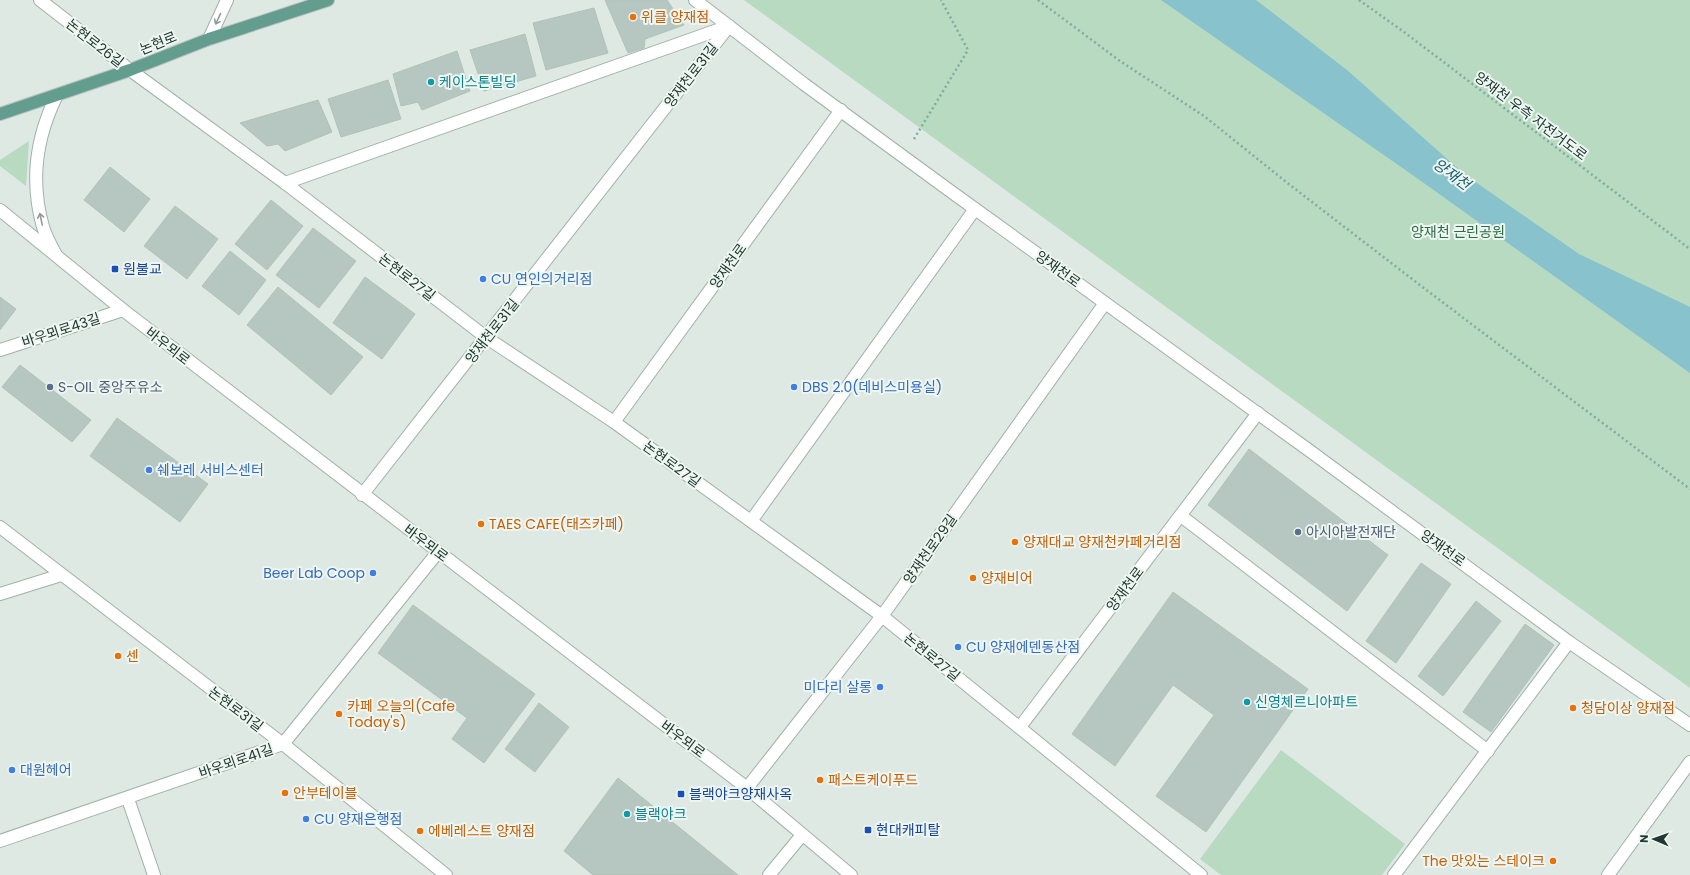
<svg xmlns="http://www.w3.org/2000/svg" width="1690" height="875" viewBox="0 0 1690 875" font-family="Poppins,'Noto Sans KR',sans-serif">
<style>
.green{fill:#b7dac0}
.water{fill:#87c2cd}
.building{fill:#b6c6c0;stroke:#b1c2bb}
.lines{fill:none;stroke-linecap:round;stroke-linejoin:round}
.minor-casing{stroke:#a1b0ab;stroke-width:14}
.tertiary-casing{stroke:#a1b0ab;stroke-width:14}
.secondary-casing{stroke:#9db4ac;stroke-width:14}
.primary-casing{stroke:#bcc3c1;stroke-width:14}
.path{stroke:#7fac9e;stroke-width:2.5;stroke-dasharray:2 3;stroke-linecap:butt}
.minor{stroke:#fff;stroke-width:12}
.tertiary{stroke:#fff;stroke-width:12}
.secondary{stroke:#fff;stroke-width:12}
.primary{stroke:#639d8e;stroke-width:12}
.oneway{stroke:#909c98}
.food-dot{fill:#e8710a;stroke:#eef6f2;stroke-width:1.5}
.culture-dot{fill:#0f9aa8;stroke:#eef6f2;stroke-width:1.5}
.transit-dot{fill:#1a4fb4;stroke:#eef6f2;stroke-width:1.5}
.shop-dot{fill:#3f7fe0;stroke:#eef6f2;stroke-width:1.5}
.service-dot{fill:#5c6f8a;stroke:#eef6f2;stroke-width:1.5}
.labels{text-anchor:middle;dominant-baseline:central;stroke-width:4;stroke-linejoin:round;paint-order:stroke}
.food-label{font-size:14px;fill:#c56008;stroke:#eef6f2;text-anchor:start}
.street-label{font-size:14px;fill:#203831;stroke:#eef6f2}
.culture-label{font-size:14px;fill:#0d838f;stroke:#eef6f2;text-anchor:start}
.park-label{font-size:14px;fill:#2c6d45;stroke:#eef6f2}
.transit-label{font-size:14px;fill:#164399;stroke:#eef6f2;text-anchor:start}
.shop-label{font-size:14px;fill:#366cbe;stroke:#eef6f2;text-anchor:start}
.service-label{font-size:14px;fill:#4e5e75;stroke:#eef6f2;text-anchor:start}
.water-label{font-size:15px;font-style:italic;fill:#1d6271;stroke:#eef6f2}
</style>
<rect width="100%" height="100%" fill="#dee9e4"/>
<g class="green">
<path d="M 744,0 L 1690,0 L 1690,688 Z"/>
<path d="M 29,141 L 26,186 L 0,166 L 0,160 Z"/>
<path d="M 1281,750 L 1405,844 L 1382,875 L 1221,875 L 1200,859 Z"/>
</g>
<path class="water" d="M 1161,0 L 1256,0 L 1347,70 L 1464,174 L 1579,254 L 1690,307 L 1690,373 L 1414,176 Z"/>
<g class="building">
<path d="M 605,0 L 667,0 L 684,25 L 645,39 L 644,48 L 628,53 Z"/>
<path d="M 594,8 L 608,53 L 546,70 L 533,23 Z"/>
<path d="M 525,34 L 536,76 L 484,91 L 470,50 Z"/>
<path d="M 457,51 L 470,91 L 422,110 L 418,102 L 401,106 L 393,74 Z"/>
<path d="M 388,80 L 401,119 L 341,137 L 328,99 Z"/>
<path d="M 318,100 L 332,132 L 285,151 L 278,144 L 267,146 L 240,123 Z"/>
<path d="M 110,167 L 150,199 L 124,232 L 84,200 Z"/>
<path d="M 271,200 L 303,226 L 267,270 L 235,244 Z"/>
<path d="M 175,206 L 218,239 L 187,279 L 144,246 Z"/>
<path d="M 313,228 L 356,261 L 319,308 L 276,275 Z"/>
<path d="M 230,251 L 266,280 L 239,315 L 202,286 Z"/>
<path d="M 365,277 L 415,314 L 382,359 L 333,323 Z"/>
<path d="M 278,287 L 363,357 L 331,395 L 247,325 Z"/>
<path d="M 0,297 L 16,309 L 0,330 Z"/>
<path d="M 20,365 L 91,420 L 72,442 L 2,387 Z"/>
<path d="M 117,418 L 208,484 L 180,522 L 90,456 Z"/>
<path d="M 1249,449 L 1388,555 L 1347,611 L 1208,505 Z"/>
<path d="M 1421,563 L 1451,584 L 1396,663 L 1366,641 Z"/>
<path d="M 1173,592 L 1308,689 L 1206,832 L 1156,796 L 1214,715 L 1173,685 L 1115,766 L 1072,734 Z"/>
<path d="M 1476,601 L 1501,621 L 1443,696 L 1418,676 Z"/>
<path d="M 413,605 L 535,694 L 484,763 L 452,739 L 467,718 L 378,653 Z"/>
<path d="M 1525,624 L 1554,645 L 1491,732 L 1463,712 Z"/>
<path d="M 539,703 L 569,727 L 535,772 L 505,749 Z"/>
<path d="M 618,778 L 738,875 L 593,875 L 564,851 Z"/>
</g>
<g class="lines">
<defs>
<g id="minor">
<path d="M 40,0 L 130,70 L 285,183 L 487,338 L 614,422 L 882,616 L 1201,875"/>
<path d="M 285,183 L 729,26"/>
<path d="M 0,350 L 123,310"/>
<path d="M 614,422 L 841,110"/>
<path d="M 362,495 L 729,26"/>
<path d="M 1181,516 L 1488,751"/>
<path d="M 751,521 L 975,209"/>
<path d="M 0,527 L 283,744 L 446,875"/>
<path d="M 0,594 L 61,575"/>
<path d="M 1020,727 L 1258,413"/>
<path d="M 747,788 L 882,616 L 1105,303"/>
<path d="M 128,799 L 154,875"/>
<path d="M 0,841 L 283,744 L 438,552"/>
<path d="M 769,875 L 802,835"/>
<path d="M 1394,875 L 1569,642"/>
<path d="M 1608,875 L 1690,762"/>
</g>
<g id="tertiary">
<path d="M 695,0 L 804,84 L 953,193 L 1310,451 L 1569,642 L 1690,725"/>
<path d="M 209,39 L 227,0"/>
<path d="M 0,210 L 123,310 L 747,788 L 851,875"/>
</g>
<path id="secondary" d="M 56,255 C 51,246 46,236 43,227 C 30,181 36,137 57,95"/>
<path id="primary" d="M 0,114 L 130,70 L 209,39 L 328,0"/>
</defs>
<use href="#minor" class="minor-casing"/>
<use href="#tertiary" class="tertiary-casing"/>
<use href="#secondary" class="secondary-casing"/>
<use href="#primary" class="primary-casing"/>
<g class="path">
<path d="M 1038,0 L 1120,61 L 1204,116 L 1290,185 L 1425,289 L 1690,489"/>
<path d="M 1359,0 L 1404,32 L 1690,249"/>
<path d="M 914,139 L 968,50 L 941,0"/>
</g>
<use href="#minor" class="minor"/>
<use href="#tertiary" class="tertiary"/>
<use href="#secondary" class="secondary"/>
<use href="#primary" class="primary"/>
</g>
<defs><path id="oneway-shaft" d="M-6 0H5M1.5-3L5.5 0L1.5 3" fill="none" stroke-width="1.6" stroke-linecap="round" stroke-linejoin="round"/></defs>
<g class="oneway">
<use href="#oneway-shaft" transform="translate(218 19) rotate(115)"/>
<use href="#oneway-shaft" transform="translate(41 219) rotate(-102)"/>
</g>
<g class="food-dot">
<circle cx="633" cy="17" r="4"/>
<circle cx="481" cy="524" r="4"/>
<circle cx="1015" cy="542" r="4"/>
<circle cx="973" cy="578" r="4"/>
<circle cx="118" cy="656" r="4"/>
<circle cx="1573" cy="708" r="4"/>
<circle cx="339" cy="714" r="4"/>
<circle cx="820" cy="780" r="4"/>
<circle cx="285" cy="793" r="4"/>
<circle cx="420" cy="831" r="4"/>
<circle cx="1553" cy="861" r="4"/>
</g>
<g class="culture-dot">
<circle cx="431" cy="82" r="4"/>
<circle cx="1247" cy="702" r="4"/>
<circle cx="627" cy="814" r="4"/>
</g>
<g class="transit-dot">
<rect x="111" y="265" width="8" height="8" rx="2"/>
<rect x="677" y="790" width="8" height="8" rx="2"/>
<rect x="864" y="826" width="8" height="8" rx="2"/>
</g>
<g class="shop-dot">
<circle cx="483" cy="279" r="4"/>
<circle cx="794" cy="387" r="4"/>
<circle cx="149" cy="470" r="4"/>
<circle cx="373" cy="573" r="4"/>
<circle cx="958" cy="647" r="4"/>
<circle cx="880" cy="687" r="4"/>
<circle cx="12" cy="770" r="4"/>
<circle cx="306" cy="819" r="4"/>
</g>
<g class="service-dot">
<circle cx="50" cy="387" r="4"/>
<circle cx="1298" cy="532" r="4"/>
</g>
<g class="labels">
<g class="food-label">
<text x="641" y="17">위클 양재점</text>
<text x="489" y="524">TAES CAFE(태즈카페)</text>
<text x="1023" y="542">양재대교 양재천카페거리점</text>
<text x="981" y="578">양재비어</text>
<text x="126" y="656">센</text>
<text x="347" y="706">카페 오늘의(Cafe<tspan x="347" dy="16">Today's)</tspan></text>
<text x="1581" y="708">청담이상 양재점</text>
<text x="828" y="780">패스트케이푸드</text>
<text x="293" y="793">안부테이블</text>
<text x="428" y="831">에베레스트 양재점</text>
<text x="1545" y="861" text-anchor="end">The 맛있는 스테이크</text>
</g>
<g class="street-label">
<text transform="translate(95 43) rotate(38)">논현로26길</text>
<text transform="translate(158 43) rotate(-22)">논현로</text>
<text transform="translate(691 75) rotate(-52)">양재천로31길</text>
<text transform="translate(1531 116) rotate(37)">양재천 우측 자전거도로</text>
<text transform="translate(728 266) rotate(-54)">양재천로</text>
<text transform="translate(1058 269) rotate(36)">양재천로</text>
<text transform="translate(407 277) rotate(38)">논현로27길</text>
<text transform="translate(61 330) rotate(-18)">바우뫼로43길</text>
<text transform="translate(492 331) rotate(-52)">양재천로31길</text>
<text transform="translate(168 346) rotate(38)">바우뫼로</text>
<text transform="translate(672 464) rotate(36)">논현로27길</text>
<text transform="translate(426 543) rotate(37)">바우뫼로</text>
<text transform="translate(1443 548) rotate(36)">양재천로</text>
<text transform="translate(930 549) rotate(-55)">양재천로29길</text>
<text transform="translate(1125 589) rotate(-53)">양재천로</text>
<text transform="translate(932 657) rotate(39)">논현로27길</text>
<text transform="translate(236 709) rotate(37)">논현로31길</text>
<text transform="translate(683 739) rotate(37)">바우뫼로</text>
<text transform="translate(236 761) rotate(-19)">바우뫼로41길</text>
</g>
<g class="culture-label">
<text x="439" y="82">케이스톤빌딩</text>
<text x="1255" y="702">신영체르니아파트</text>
<text x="635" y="814">블랙야크</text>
</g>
<g class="park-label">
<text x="1458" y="232">양재천 근린공원</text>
</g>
<g class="transit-label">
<text x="123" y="269">원불교</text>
<text x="689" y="794">블랙야크양재사옥</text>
<text x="876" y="830">현대캐피탈</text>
</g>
<g class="shop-label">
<text x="491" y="279">CU 연인의거리점</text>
<text x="802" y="387">DBS 2.0(데비스미용실)</text>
<text x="157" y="470">쉐보레 서비스센터</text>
<text x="365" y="573" text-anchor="end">Beer Lab Coop</text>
<text x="966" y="647">CU 양재에덴동산점</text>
<text x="872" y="687" text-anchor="end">미다리 살롱</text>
<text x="20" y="770">대원헤어</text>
<text x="314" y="819">CU 양재은행점</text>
</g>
<g class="service-label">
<text x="58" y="387">S-OIL 중앙주유소</text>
<text x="1306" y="532">아시아발전재단</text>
</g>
<g class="water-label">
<text transform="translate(1452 174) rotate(36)">양재천</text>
</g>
</g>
<g transform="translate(1654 839) rotate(272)" stroke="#eef6f2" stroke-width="3" paint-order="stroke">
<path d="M0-3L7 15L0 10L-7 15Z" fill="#203831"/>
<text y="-6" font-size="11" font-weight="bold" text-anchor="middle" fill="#203831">N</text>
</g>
</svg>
